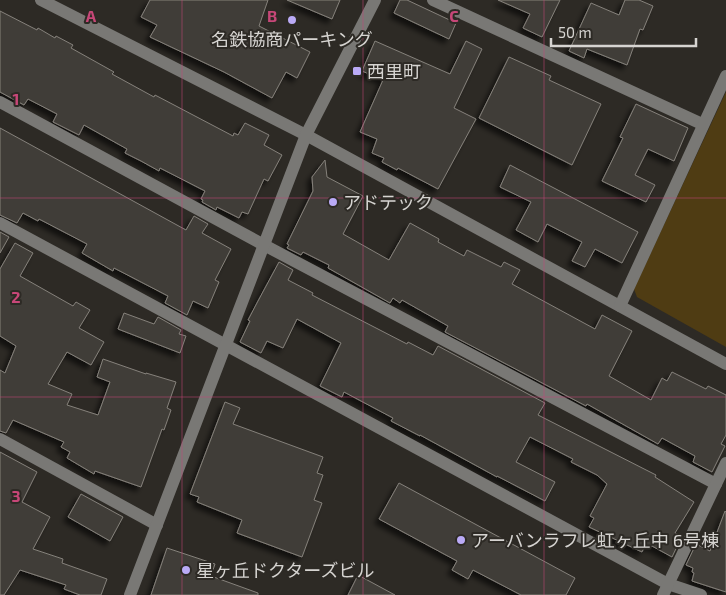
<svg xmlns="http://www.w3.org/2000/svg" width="726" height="595" viewBox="0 0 726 595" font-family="'Exo 2','Noto Sans JP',sans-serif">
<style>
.green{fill:#4f3c13}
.building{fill:#413e38;stroke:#85817b;filter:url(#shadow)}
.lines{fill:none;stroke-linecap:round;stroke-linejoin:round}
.minor{stroke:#797875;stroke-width:12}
.grid{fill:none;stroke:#c74778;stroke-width:1;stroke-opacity:0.55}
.poi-dot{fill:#baaaf6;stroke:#2d2a25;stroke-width:2}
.labels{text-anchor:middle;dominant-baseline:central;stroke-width:4;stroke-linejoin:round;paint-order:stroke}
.poi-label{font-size:18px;fill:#d6d4d1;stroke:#2d2a25;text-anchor:start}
.grid-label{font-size:16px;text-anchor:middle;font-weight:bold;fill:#c74778;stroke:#2d2a25;stroke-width:4;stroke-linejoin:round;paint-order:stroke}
</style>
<defs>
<filter id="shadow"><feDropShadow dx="-4.5" dy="4.5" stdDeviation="2.5" flood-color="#0009"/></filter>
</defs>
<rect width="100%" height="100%" fill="#2d2a25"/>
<path class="green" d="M 726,92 L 726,347 L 637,297 L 634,289 Z"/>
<g class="building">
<path d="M 150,0 L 268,0 L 259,26 L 310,52 L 297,78 L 286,72 L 272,98 L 224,72 L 150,37 L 157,25 L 141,17 Z"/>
<path d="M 287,0 L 340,0 L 332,19 Z"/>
<path d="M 400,0 L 407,0 L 456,23 L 449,39 L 394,13 Z"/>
<path d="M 498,0 L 560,0 L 542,37 L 523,28 L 530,14 Z"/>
<path d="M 625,0 L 639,0 L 653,6 L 643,30 L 640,29 L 627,65 L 587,49 L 584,58 L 569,51 L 591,3 L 619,15 Z"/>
<path d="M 0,11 L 37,30 L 38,28 L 55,38 L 56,36 L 73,45 L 71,48 L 114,72 L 112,74 L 154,97 L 155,95 L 233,136 L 234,133 L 238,135 L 245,123 L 269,135 L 264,145 L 282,155 L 268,181 L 264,179 L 248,214 L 242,212 L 239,218 L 217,207 L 216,210 L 202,202 L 203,200 L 201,199 L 205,191 L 160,168 L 159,171 L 141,161 L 125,153 L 127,149 L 84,125 L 79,135 L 53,122 L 57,114 L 28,99 L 24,105 L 0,92 Z"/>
<path d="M 375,41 L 450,74 L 466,41 L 482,49 L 454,108 L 476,119 L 438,189 L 398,168 L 397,170 L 382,162 L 384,158 L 372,153 L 377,139 L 360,132 L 383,80 L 362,71 Z"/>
<path d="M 509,57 L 551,76 L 549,80 L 601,104 L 572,165 L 479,118 Z"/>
<path d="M 636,104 L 688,128 L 674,161 L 648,149 L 635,175 L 655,185 L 646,202 L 602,181 L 623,138 L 620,137 Z"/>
<path d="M 0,128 L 186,230 L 194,216 L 208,224 L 202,233 L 231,249 L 215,280 L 219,282 L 208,308 L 193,301 L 187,315 L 165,303 L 168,296 L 114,268 L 113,271 L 82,253 L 87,244 L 39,219 L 38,221 L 23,213 L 17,223 L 0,215 Z"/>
<path d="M 325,160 L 327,177 L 363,196 L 343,234 L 389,260 L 410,223 L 439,239 L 438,242 L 464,256 L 467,250 L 501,267 L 504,262 L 520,270 L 512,284 L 595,329 L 602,315 L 632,331 L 609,376 L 651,400 L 662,378 L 667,381 L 672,372 L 706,389 L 708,386 L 726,395 L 726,435 L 721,444 L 725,446 L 712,472 L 693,462 L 695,456 L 662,438 L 658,444 L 587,404 L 586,406 L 445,332 L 448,326 L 402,300 L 400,303 L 393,298 L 390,303 L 328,268 L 329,265 L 303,252 L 301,255 L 287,248 L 289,245 L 287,244 L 313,191 L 312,177 Z"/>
<path d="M 510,165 L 638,232 L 622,263 L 595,249 L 585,267 L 572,261 L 582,242 L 547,224 L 538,242 L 516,230 L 531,202 L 500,187 Z"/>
<path d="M 0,232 L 9,237 L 0,253 Z"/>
<path d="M 15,243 L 33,253 L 20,276 L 73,306 L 76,302 L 90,310 L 79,328 L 104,342 L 91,365 L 67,352 L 48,384 L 72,394 L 67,405 L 98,415 L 110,382 L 97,377 L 103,359 L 146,374 L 146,373 L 176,382 L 167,408 L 171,410 L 164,430 L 162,429 L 141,487 L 95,471 L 94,474 L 67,458 L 70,452 L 61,447 L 64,442 L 13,420 L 6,433 L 0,431 L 0,370 L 5,373 L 16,346 L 0,336 L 0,269 Z"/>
<path d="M 279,262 L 293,270 L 288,280 L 313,293 L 312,295 L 407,344 L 408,342 L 433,355 L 438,346 L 545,403 L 538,415 L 656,475 L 655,477 L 694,502 L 675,533 L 682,536 L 672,557 L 652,546 L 651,547 L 645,545 L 642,552 L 589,527 L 594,518 L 590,516 L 607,484 L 597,475 L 571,462 L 573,459 L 530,437 L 516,462 L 555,482 L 545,501 L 497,476 L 497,477 L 420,435 L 420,436 L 391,421 L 393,418 L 344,392 L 342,397 L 320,386 L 341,343 L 297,319 L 283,348 L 267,341 L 261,353 L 240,342 L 250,321 L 248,320 L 258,301 Z"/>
<path d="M 124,313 L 154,324 L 158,317 L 181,330 L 179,334 L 186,336 L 180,353 L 118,329 Z"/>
<path d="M 225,402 L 240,408 L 233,424 L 323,457 L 317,473 L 323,475 L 314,500 L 322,503 L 302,557 L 237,533 L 242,520 L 197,502 L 199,497 L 190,494 Z"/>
<path d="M 0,452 L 37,472 L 22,502 L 50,517 L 33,549 L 63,559 L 62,563 L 107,579 L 101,595 L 80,595 L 64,589 L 66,585 L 20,570 L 4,595 L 0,595 Z"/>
<path d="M 399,483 L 575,578 L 566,595 L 521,595 L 473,570 L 468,579 L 452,570 L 457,561 L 379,519 Z"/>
<path d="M 81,494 L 123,517 L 110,541 L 68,517 Z"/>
<path d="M 725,511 L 726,512 L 726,592 L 692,581 L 694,573 L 692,572 L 693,568 L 686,565 L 696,544 L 710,551 Z"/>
<path d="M 167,548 L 215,564 L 211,576 L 258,593 L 258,595 L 151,595 Z"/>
<path d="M 358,575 L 395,595 L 348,595 Z"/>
</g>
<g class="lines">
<g class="minor">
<path d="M 41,0 L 306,135 L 726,364"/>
<path d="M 433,0 L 702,124"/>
<path d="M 0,102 L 264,245 L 716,484"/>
<path d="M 0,223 L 668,584 L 701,595"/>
<path d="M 620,306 L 726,76"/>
<path d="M 0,439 L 157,525"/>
<path d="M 130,595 L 306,135 L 375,0"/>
<path d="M 663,595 L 726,463"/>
</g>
</g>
<path class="grid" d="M 182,0 L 182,595M 363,0 L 363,595M 544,0 L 544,595M 0,198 L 726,198M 0,397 L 726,397"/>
<g class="poi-dot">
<circle cx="292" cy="20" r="5"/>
<rect x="352" y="66" width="10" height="10" rx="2.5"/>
<circle cx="333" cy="202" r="5"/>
<circle cx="461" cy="540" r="5"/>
<circle cx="186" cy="570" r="5"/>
</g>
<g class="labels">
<g class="poi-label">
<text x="292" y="39" text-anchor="middle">名鉄協商パーキング</text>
<text x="367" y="71">西里町</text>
<text x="343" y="202">アドテック</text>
<text x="471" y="540">アーバンラフレ虹ヶ丘中 6号棟</text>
<text x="196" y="570">星ヶ丘ドクターズビル</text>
</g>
</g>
<g class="grid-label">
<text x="91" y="22">A</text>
<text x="272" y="22">B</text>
<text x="454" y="22">C</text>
<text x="16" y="105">1</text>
<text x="16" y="303">2</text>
<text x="16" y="502">3</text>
</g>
<path d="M551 38v8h145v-8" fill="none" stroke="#d6d4d1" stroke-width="2.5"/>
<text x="558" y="38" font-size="15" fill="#d6d4d1" stroke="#2d2a25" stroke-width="4" paint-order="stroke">50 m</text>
</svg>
